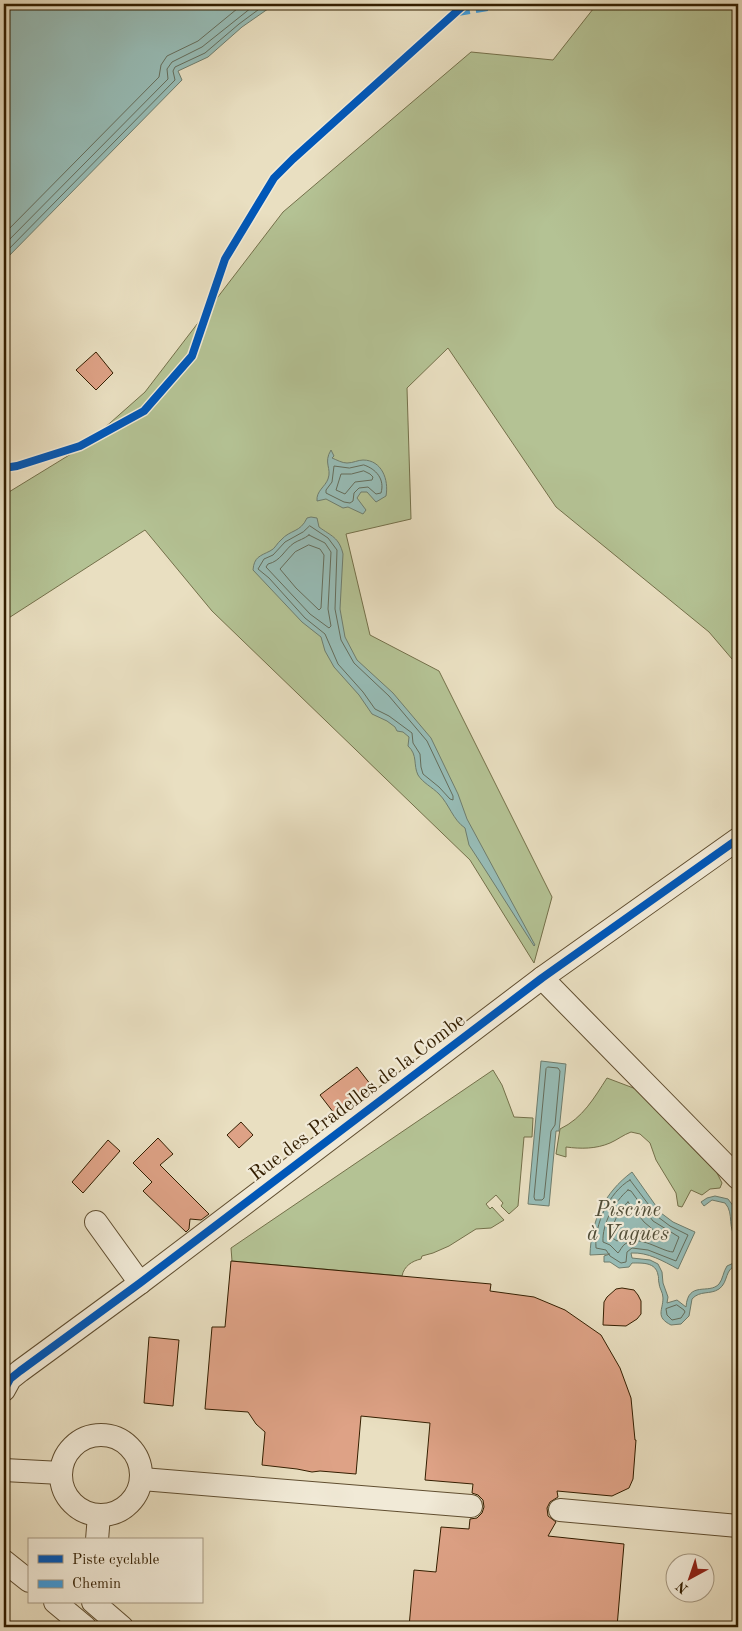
<svg xmlns="http://www.w3.org/2000/svg" width="742" height="1631" viewBox="0 0 742 1631" font-family="'Old Standard TT',serif">
<style>
.green{fill:#b4c294;stroke:#74704a}
.water{fill:#97bcb6;stroke:#6f7d6d}
.lines{fill:none;stroke-linecap:round;stroke-linejoin:round}
.shore{stroke:#656d5b;stroke-width:1}
.building{fill:#dea286;stroke:#331e00}
.minor-casing{stroke:#604e30;stroke-width:24}
.minor{stroke:#f1ead7;stroke-width:22}
.quiet{stroke:#3e9bdc;stroke-width:6;stroke-dasharray:12 6;stroke-linecap:butt}
.cycleway-casing{stroke:#f1ead7;stroke-width:11}
.cycleway{stroke:#0057b8;stroke-width:8}
.labels{text-anchor:middle;dominant-baseline:central;stroke-width:4.5;stroke-linejoin:round;paint-order:stroke}
.street-label{font-size:20px;fill:#331e00;stroke:#f1ead7}
.water-label{font-size:21px;font-style:italic;fill:#514d37;stroke:#f1ead7}
</style>
<rect width="100%" height="100%" fill="#e9dfc1"/>
<filter id="stains"><feTurbulence type="fractalNoise" baseFrequency=".004" numOctaves="4"/><feColorMatrix values="0 0 0 0 .2 0 0 0 0 .09 0 0 0 0 .02 0 0 0 .5 -.17"/></filter>
<radialGradient id="worn" r=".72"><stop offset=".6" stop-color="#630" stop-opacity="0"/><stop offset="1" stop-color="#630" stop-opacity=".3"/></radialGradient>
<g class="green">
<path d="M 597,4 L 738,4 L 738,666 L 709,632 L 556,507 L 448,348 L 407,388 L 411,519 L 346,534 L 370,635 L 439,671 L 552,897 L 534,963 L 470,860 L 212,611 L 145,530 L 4,621 L 4,495 L 84,446 L 145,392 L 283,212 L 471,52 L 553,60 Z"/>
<path d="M 493,1070 L 502,1085 L 514,1117 L 533,1118 L 532,1137 L 524,1137 L 518,1206 L 509,1214 L 501,1206 L 503,1203 L 496,1195 L 486,1204 L 490,1209 L 492,1207 L 504,1220 L 491,1228 L 476,1229 L 449,1246 L 433,1253 L 422,1256 L 421,1259 C 412,1261 404,1266 402,1276 L 232,1261 L 231,1248 Z"/>
<path d="M 607,1078 L 636,1089 L 717,1173 L 722,1183 L 720,1188 L 710,1189 L 702,1195 L 691,1190 L 682,1207 L 678,1206 L 676,1193 L 656,1160 L 650,1143 L 640,1134 L 631,1132 C 623,1135 617,1140 610,1143 C 596,1149 581,1149 566,1147 L 566,1157 L 556,1154 L 560,1129 C 583,1118 594,1098 607,1078 Z"/>
</g>
<g class="water">
<path d="M 4,4 L 275,4 L 242,27 L 208,57 L 178,71 L 182,80 L 4,261 Z"/>
<path d="M 331,450 L 334,456 L 332,458 C 337,460 342,463 347,463 C 353,463 358,460 363,460 C 382,460 389,480 386,496 L 376,502 L 367,492 L 361,492 L 357,498 L 366,510 L 363,514 L 348,507 L 343,508 L 326,499 L 317,501 C 316,491 325,487 328,479 C 332,468 323,463 331,450 Z"/>
<path d="M 311,517 L 317,518 L 319,527 C 331,536 339,537 343,554 L 340,609 L 345,637 L 357,660 L 393,693 L 431,738 L 458,794 L 467,819 L 535,945 L 534,946 L 486,871 L 469,845 L 465,828 C 453,820 449,804 439,794 C 432,787 423,783 418,775 C 413,765 418,755 408,746 L 409,737 L 403,732 L 397,731 L 395,727 L 387,721 L 372,714 L 359,695 L 334,667 L 325,651 L 321,637 L 302,622 L 253,570 C 254,557 260,556 270,551 C 275,549 277,543 281,540 C 291,529 300,533 307,518 Z"/>
<path d="M 541,1061 L 566,1064 L 559,1131 L 556,1131 L 549,1206 L 528,1204 Z"/>
<path d="M 632,1172 L 661,1213 L 673,1222 L 695,1232 L 678,1269 C 663,1261 648,1252 631,1253 L 632,1258 L 650,1260 L 658,1264 L 662,1272 L 663,1283 L 668,1297 L 667,1303 L 677,1300 L 686,1307 C 688,1280 709,1295 719,1284 C 723,1279 723,1272 727,1266 L 738,1261 L 738,1265 C 724,1268 729,1282 719,1289 C 710,1295 700,1290 692,1299 L 689,1316 L 681,1324 L 671,1325 C 655,1317 663,1310 663,1298 C 663,1292 659,1288 659,1283 C 658,1280 659,1277 658,1275 C 656,1262 642,1263 632,1263 L 629,1267 L 619,1268 L 610,1262 L 604,1262 L 604,1256 L 610,1254 L 590,1255 C 591,1221 604,1193 632,1172 Z"/>
<path d="M 715,1196 L 728,1199 L 734,1207 L 738,1240 C 726,1229 735,1214 725,1203 L 712,1200 L 704,1206 L 701,1202 L 707,1198 Z"/>
</g>
<g class="lines">
<g class="shore">
<path d="M 4,234 L 159,77 L 161,65 L 167,56 L 198,41 L 243,4"/>
<path d="M 4,245 L 168,79 L 167,69 L 172,62 L 202,47 L 256,4"/>
<path d="M 4,254 L 175,80 L 173,71 L 175,67 L 205,53 L 239,24 L 266,4"/>
<path d="M 364,465 C 376,469 385,479 381,493 L 376,494 L 368,487 L 359,488 L 354,493 L 353,501 L 350,503 L 344,502 L 326,493 L 326,490 L 332,482 L 334,466 L 349,468 Z"/>
<path d="M 364,471 L 370,474 L 373,477 L 372,480 L 355,482 L 345,494 L 336,490 L 341,474 L 351,474 Z"/>
<path d="M 310,526 L 328,538 L 337,550 L 335,609 L 341,640 L 354,663 L 389,696 L 427,741 L 453,796 L 453,800 L 450,799 L 439,787 L 423,774 L 421,767 L 420,754 L 413,743 L 412,733 L 389,716 L 375,709 L 363,692 L 338,664 L 325,634 L 305,618 L 269,578 L 258,569 L 264,559 L 273,555 L 285,542 L 303,532 Z"/>
<path d="M 309,535 L 325,543 L 331,552 L 328,609 L 331,626 L 329,628 L 310,614 L 266,567 L 268,564 C 281,561 284,550 294,543 C 299,540 304,539 309,535 Z"/>
<path d="M 309,545 L 320,549 L 324,555 L 321,608 L 319,610 L 296,588 L 280,569 L 295,552 Z"/>
<path d="M 548,1067 L 558,1068 L 560,1071 L 555,1125 L 551,1131 L 544,1198 L 542,1200 L 535,1200 L 534,1197 L 546,1069 Z"/>
<path d="M 630,1180 L 658,1217 L 670,1226 L 688,1235 L 676,1261 L 648,1250 L 632,1248 L 627,1252 L 626,1262 L 621,1263 L 610,1256 L 606,1250 L 596,1248 C 594,1225 609,1192 630,1180 Z"/>
<path d="M 628,1190 L 631,1191 L 653,1221 L 679,1237 L 673,1252 C 660,1251 640,1234 625,1244 C 622,1246 620,1251 618,1253 L 610,1245 L 603,1242 C 602,1224 614,1202 628,1190 Z"/>
<path d="M 628,1202 L 644,1222 L 657,1233 L 656,1237 L 631,1234 L 617,1241 L 611,1237 C 611,1226 619,1209 628,1202 Z"/>
<path d="M 677,1305 L 684,1310 L 685,1312 L 681,1318 L 672,1320 L 667,1315 L 666,1309 Z"/>
</g>
</g>
<g class="building">
<path d="M 96,352 L 113,373 L 96,390 L 76,370 Z"/>
<path d="M 357,1067 L 374,1089 L 337,1117 L 320,1095 Z"/>
<path d="M 241,1122 L 253,1135 L 239,1148 L 227,1135 Z"/>
<path d="M 158,1138 L 173,1154 L 160,1165 L 209,1214 L 201,1220 L 190,1219 L 189,1229 L 186,1232 L 143,1191 L 152,1182 L 133,1163 Z"/>
<path d="M 108,1140 L 120,1151 L 83,1193 L 72,1182 Z"/>
<path d="M 231,1261 L 491,1284 L 490,1291 L 534,1297 L 565,1310 L 601,1335 L 620,1368 L 631,1398 L 635,1440 L 636,1440 L 633,1479 L 629,1488 L 612,1496 L 557,1491 L 558,1497 L 550,1502 L 547,1508 L 548,1516 L 556,1522 L 548,1536 L 624,1544 L 617,1627 L 409,1627 L 414,1570 L 436,1572 L 441,1527 L 469,1529 L 470,1519 L 477,1518 L 482,1513 L 484,1507 L 483,1500 L 478,1495 L 472,1493 L 473,1484 L 425,1480 L 430,1423 L 361,1416 L 356,1474 L 320,1471 L 312,1472 L 297,1469 L 262,1465 L 265,1432 L 256,1424 L 248,1412 L 205,1409 L 212,1327 L 225,1327 Z"/>
<path d="M 622,1288 L 634,1290 L 638,1295 L 641,1301 L 641,1314 L 637,1319 L 626,1326 L 603,1325 L 604,1302 L 607,1297 L 616,1289 Z"/>
<path d="M 149,1337 L 179,1340 L 173,1406 L 144,1403 Z"/>
</g>
<g class="lines">
<defs>
<g id="minor">
<path d="M 542,978 L 738,1178"/>
<path d="M 96,1222 L 140,1283"/>
<path d="M 4,1390 L 10,1379 L 20,1371 L 140,1283 L 542,978 L 738,839"/>
<circle cx="101" cy="1475" r="40"/>
<path d="M 4,1470 L 61,1473"/>
<path d="M 142,1479 L 471,1506"/>
<path d="M 560,1510 L 738,1526"/>
<path d="M 97,1540 L 99,1515"/>
<path d="M 4,1561 L 29,1581"/>
<path d="M 55,1602 L 85,1627"/>
<path d="M 93,1602 L 122,1627"/>
</g>
</defs>
<use href="#minor" class="minor-casing"/>
<use href="#minor" class="minor"/>
<path class="quiet" d="M 458,13 L 512,4"/>
<defs>
<g id="cycleway">
<path d="M 4,468 L 17,466 L 80,446 L 144,411 L 192,356 L 225,259 L 274,178 L 293,159 L 465,4"/>
<path d="M 4,1390 L 10,1379 L 20,1371 L 140,1283 L 542,978 L 738,839"/>
</g>
</defs>
<use href="#cycleway" class="cycleway-casing"/>
<use href="#cycleway" class="cycleway"/>
</g>
<g class="labels">
<g class="street-label">
<text transform="translate(358 1098) rotate(-37)">Rue des Pradelles de la Combe</text>
</g>
<g class="water-label">
<text x="628" y="1210">Piscine<tspan x="628" dy="24">à Vagues</tspan></text>
</g>
</g>
<rect width="742" height="1631" fill="none" stroke="#e9dfc1" stroke-width="20"/>
<rect x="5" y="5" width="732" height="1621" fill="none" stroke="#331e00" stroke-width="2.5"/>
<rect x="10" y="10" width="722" height="1611" fill="none" stroke="#331e00"/>
<rect x="28" y="1538" width="175" height="65" fill="#f1ead7" stroke="#a59881"/>
<rect x="38" y="1555" width="25" height="8" fill="#0057b8" stroke="#a59881"/>
<text x="72" y="1564" font-size="15" fill="#331e00">Piste cyclable</text>
<rect x="38" y="1580" width="25" height="8" fill="#3e9bdc" stroke="#a59881"/>
<text x="72" y="1588" font-size="15" fill="#331e00">Chemin</text>
<g transform="translate(690 1578) rotate(220)"><circle r="24" fill="#f1ead7" stroke="#a59881"/>
<path d="M0-4L9 19L0 12L-9 19Z" fill="#8f2418"/>
<text y="-8" font-size="14" font-weight="bold" text-anchor="middle" fill="#331e00">N</text>
</g>
<rect width="100%" height="100%" filter="url(#stains)"/>
<rect width="100%" height="100%" fill="url(#worn)"/>
</svg>
